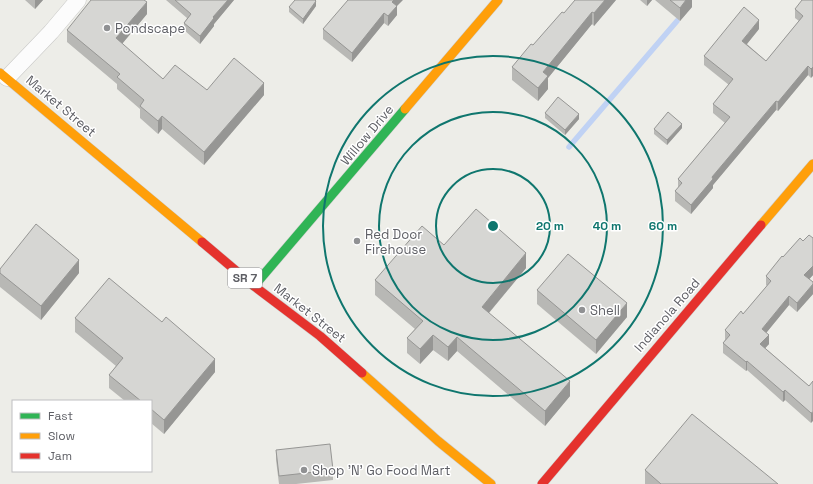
<svg xmlns="http://www.w3.org/2000/svg" width="813" height="484" viewBox="0 0 813 484" font-family="'Space Grotesk',sans-serif">
<style>
.lines{fill:none;stroke-linecap:round;stroke-linejoin:round}
.stream{stroke:#c0d2f4;stroke-width:5.5}
.street-casing{stroke:#cacac8;stroke-width:17}
.fast-casing{stroke:#cacac9;stroke-width:10}
.slow-casing{stroke:#cacac9;stroke-width:10}
.jam-casing{stroke:#cacac9;stroke-width:10}
.street{stroke:#fcfcfc;stroke-width:16}
.fast{stroke:#30b455;stroke-width:9}
.slow{stroke:#ff9f0a;stroke-width:9}
.jam{stroke:#e5322d;stroke-width:9}
.wall{fill:#b8b8b5}
.shaded-wall{fill:#969694}
.building{fill:#d6d6d3;stroke:#969694}
.ring{fill:none;stroke:#0f766e;stroke-width:2}
.poi-dot{fill:#909193;stroke:#fff;stroke-width:1.5}
.labels{text-anchor:middle;dominant-baseline:central;stroke-width:3;stroke-linejoin:round;paint-order:stroke}
.shield{fill:#fff;stroke:#8e8f93;stroke-width:1}
.shield-label{font-size:12px;font-weight:bold;fill:#5e5f65}
.poi-label{font-size:13px;fill:#5e5f65;stroke:#fff;text-anchor:start}
.street-label{font-size:13px;fill:#5e5f65;stroke:#fff}
.centre{fill:#0f766e;stroke:#fff;stroke-width:2}
.ring-label{font-size:12px;text-anchor:middle;font-weight:bold;fill:#0f766e;stroke:#fff;stroke-width:3;stroke-linejoin:round;paint-order:stroke}
</style>
<rect width="100%" height="100%" fill="#edede8"/>
<g class="lines">
<path class="stream" d="M 569,147 L 677,21"/>
<defs>
<path id="street" d="M 7,78 L 51,32 L 78,0"/>
<path id="fast" d="M 254,286 L 405,109"/>
<g id="slow">
<path d="M 0,73 L 202,242"/>
<path d="M 405,109 L 498,0"/>
<path d="M 761,225 L 813,164"/>
<path d="M 362,373 L 438,441 L 491,484"/>
</g>
<g id="jam">
<path d="M 202,242 L 254,286 L 320,336 L 362,373"/>
<path d="M 542,484 L 761,225"/>
</g>
</defs>
<use href="#street" class="street-casing"/>
<use href="#fast" class="fast-casing"/>
<use href="#slow" class="slow-casing"/>
<use href="#jam" class="jam-casing"/>
<use href="#street" class="street"/>
<use href="#fast" class="fast"/>
<use href="#slow" class="slow"/>
<use href="#jam" class="jam"/>
</g>
<g class="wall">
<path d="M 25,0 L 43,0 L 35,9 Z"/>
<path d="M 166,0 L 234,0 L 214,24 L 214,26 L 200,44 L 184,30 L 184,23 L 187,18 Z"/>
<path d="M 616,0 L 594,26 L 592,24 L 548,78 L 548,89 L 538,101 L 512,80 L 512,67 L 564,13 Z"/>
<path d="M 640,0 L 652,0 L 647,6 Z"/>
<path d="M 655,0 L 692,0 L 692,7 L 680,21 Z"/>
<path d="M 813,0 L 811,78 L 808,75 L 778,111 L 776,110 L 713,185 L 713,188 L 691,214 L 675,201 L 675,191 L 678,188 L 678,179 L 725,123 L 713,113 L 713,104 L 729,85 L 704,65 L 704,56 L 759,29 L 747,44 L 766,61 L 799,21 L 795,18 L 795,9 Z"/>
<path d="M 316,6 L 303,24 L 289,12 L 289,7 Z"/>
<path d="M 397,6 L 397,15 L 388,26 L 384,23 L 352,62 L 323,39 L 323,29 Z"/>
<path d="M 147,14 L 122,44 L 163,79 L 207,90 L 264,95 L 204,165 L 162,129 L 158,134 L 140,118 L 140,109 L 117,89 L 117,84 L 67,42 L 67,30 Z"/>
<path d="M 545,113 L 579,119 L 565,135 L 545,118 Z"/>
<path d="M 682,128 L 667,145 L 654,134 L 654,129 Z"/>
<path d="M 813,238 L 813,275 L 809,279 L 813,282 L 813,294 L 797,312 L 789,305 L 766,333 L 769,344 L 765,348 L 809,386 L 813,381 L 811,423 L 785,400 L 783,402 L 747,370 L 746,371 L 723,353 L 723,343 L 725,340 L 725,330 L 743,314 L 767,286 L 766,285 L 766,276 L 783,257 L 803,241 Z"/>
<path d="M 444,245 L 526,268 L 489,313 L 570,396 L 545,426 L 457,351 L 448,361 L 433,350 L 420,364 L 407,353 L 407,338 L 415,329 L 375,295 L 375,280 Z"/>
<path d="M 0,269 L 79,273 L 41,320 L 0,287 Z"/>
<path d="M 537,290 L 627,317 L 596,354 L 537,304 Z"/>
<path d="M 75,318 L 162,322 L 215,372 L 164,434 L 151,423 L 151,401 L 125,401 L 109,388 L 109,375 L 116,366 L 75,332 Z"/>
<path d="M 276,450 L 333,470 L 333,480 L 296,484 L 279,484 L 276,460 Z"/>
<path d="M 645,470 L 778,484 L 645,484 Z"/>
</g>
<g class="shaded-wall">
<path d="M 35,0 L 43,0 L 35,9 Z"/>
<path d="M 228,0 L 234,0 L 214,24 L 214,26 L 200,44 L 200,36 L 213,17 Z"/>
<path d="M 394,0 L 403,0 L 397,6 L 397,15 L 388,26 L 388,16 L 392,2 Z"/>
<path d="M 605,0 L 616,0 L 594,26 L 594,13 Z"/>
<path d="M 647,0 L 652,0 L 647,6 Z"/>
<path d="M 686,0 L 692,0 L 692,7 L 680,21 L 680,8 Z"/>
<path d="M 316,1 L 316,6 L 303,24 L 303,19 Z"/>
<path d="M 147,2 L 147,14 L 116,51 L 116,38 Z"/>
<path d="M 592,12 L 592,24 L 548,78 L 548,89 L 538,101 L 538,88 L 543,72 Z"/>
<path d="M 384,13 L 384,23 L 352,62 L 352,53 Z"/>
<path d="M 759,20 L 759,29 L 742,50 L 742,41 Z"/>
<path d="M 808,66 L 808,75 L 778,111 L 778,102 Z"/>
<path d="M 813,67 L 813,76 L 811,78 L 811,69 Z"/>
<path d="M 264,83 L 264,95 L 204,165 L 204,152 Z"/>
<path d="M 776,101 L 776,110 L 713,185 L 713,188 L 691,214 L 691,205 L 712,177 Z"/>
<path d="M 579,114 L 579,119 L 565,135 L 565,130 Z"/>
<path d="M 162,116 L 162,129 L 158,134 L 158,121 Z"/>
<path d="M 682,124 L 682,128 L 667,145 L 667,140 Z"/>
<path d="M 526,253 L 526,268 L 482,321 L 482,307 Z"/>
<path d="M 79,260 L 79,273 L 41,320 L 41,306 Z"/>
<path d="M 813,266 L 813,275 L 804,285 L 804,275 Z"/>
<path d="M 813,284 L 813,294 L 797,312 L 797,303 Z"/>
<path d="M 789,296 L 789,305 L 762,338 L 762,329 Z"/>
<path d="M 627,303 L 627,317 L 596,354 L 596,340 Z"/>
<path d="M 433,335 L 433,350 L 420,364 L 420,349 Z"/>
<path d="M 769,335 L 769,344 L 760,354 L 760,344 Z"/>
<path d="M 457,337 L 457,351 L 448,361 L 448,347 Z"/>
<path d="M 215,359 L 215,372 L 164,434 L 164,420 Z"/>
<path d="M 747,361 L 747,370 L 746,371 L 746,362 Z"/>
<path d="M 570,381 L 570,396 L 545,426 L 545,411 Z"/>
<path d="M 785,390 L 785,400 L 783,402 L 783,392 Z"/>
<path d="M 813,412 L 813,421 L 811,423 L 811,413 Z"/>
</g>
<g class="building">
<path d="M 91,0 L 144,0 L 147,2 L 116,38 L 163,79 L 175,65 L 207,90 L 234,58 L 264,83 L 204,152 L 162,116 L 158,121 L 140,106 L 144,100 L 117,77 L 120,74 L 67,30 Z"/>
<path d="M 175,0 L 228,0 L 213,17 L 214,18 L 200,36 L 184,23 L 191,14 Z"/>
<path d="M 295,0 L 315,0 L 316,1 L 303,19 L 289,7 Z"/>
<path d="M 348,0 L 394,0 L 392,2 L 397,6 L 388,16 L 384,13 L 352,53 L 323,29 Z"/>
<path d="M 575,0 L 605,0 L 594,13 L 592,12 L 543,72 L 548,76 L 538,88 L 512,67 L 531,44 L 533,45 L 562,12 L 564,13 Z"/>
<path d="M 670,0 L 686,0 L 680,8 Z"/>
<path d="M 802,0 L 813,0 L 813,67 L 811,69 L 808,66 L 778,102 L 776,101 L 712,177 L 713,179 L 691,205 L 675,191 L 682,183 L 678,179 L 730,117 L 713,104 L 733,79 L 704,56 L 744,7 L 759,20 L 742,41 L 766,61 L 803,16 L 795,9 Z"/>
<path d="M 558,97 L 579,114 L 565,130 L 545,113 Z"/>
<path d="M 668,112 L 682,124 L 667,140 L 654,129 Z"/>
<path d="M 476,209 L 526,253 L 482,307 L 570,381 L 545,411 L 457,337 L 448,347 L 433,335 L 420,349 L 407,338 L 423,321 L 375,280 L 422,226 L 444,245 Z"/>
<path d="M 36,224 L 79,260 L 41,306 L 0,273 L 0,269 Z"/>
<path d="M 809,235 L 813,238 L 813,266 L 804,275 L 813,282 L 813,284 L 797,303 L 789,296 L 762,329 L 769,335 L 760,344 L 809,386 L 813,381 L 813,412 L 811,413 L 785,390 L 783,392 L 747,361 L 746,362 L 723,343 L 730,335 L 725,330 L 741,311 L 743,314 L 771,281 L 766,276 L 782,256 L 783,257 L 800,238 L 803,241 Z"/>
<path d="M 568,254 L 627,303 L 596,340 L 537,290 Z"/>
<path d="M 109,278 L 162,322 L 166,317 L 215,359 L 164,420 L 151,409 L 151,401 L 141,401 L 109,375 L 123,358 L 75,318 Z"/>
<path d="M 692,414 L 778,484 L 661,484 L 645,470 Z"/>
<path d="M 330,444 L 333,470 L 279,476 L 276,450 Z"/>
</g>
<g class="ring">
<circle cx="493" cy="226" r="57"/>
<circle cx="493" cy="226" r="114"/>
<circle cx="493" cy="226" r="170"/>
</g>
<g class="poi-dot">
<circle cx="107" cy="28" r="4"/>
<circle cx="357" cy="241" r="4"/>
<circle cx="582" cy="310" r="4"/>
<circle cx="304" cy="470" r="4"/>
</g>
<g class="labels">
<rect class="shield" x="228" y="268" width="34" height="20" rx="3"/>
<g class="shield-label">
<text x="245" y="278">SR 7</text>
</g>
<g class="poi-label">
<text x="115" y="28">Pondscape</text>
<text x="365" y="234">Red Door<tspan x="365" dy="15">Firehouse</tspan></text>
<text x="590" y="310">Shell</text>
<text x="312" y="470">Shop 'N' Go Food Mart</text>
</g>
<g class="street-label">
<text transform="translate(61 106) rotate(40)">Market Street</text>
<text transform="translate(367 135) rotate(-50)">Willow Drive</text>
<text transform="translate(310 313) rotate(38)">Market Street</text>
<text transform="translate(667 315) rotate(-49)">Indianola Road</text>
</g>
</g>
<circle cx="493" cy="226" r="6" class="centre"/>
<g class="ring-label">
<text x="550" y="230">20 m</text>
<text x="607" y="230">40 m</text>
<text x="663" y="230">60 m</text>
</g>
<rect x="12" y="400" width="140" height="72" fill="#ffffff" stroke="#bfbfc1"/>
<rect x="20" y="413" width="20" height="6" fill="#30b455" stroke="#bfbfc1"/>
<text x="48" y="420" font-size="12" fill="#5e5f65">Fast</text>
<rect x="20" y="433" width="20" height="6" fill="#ff9f0a" stroke="#bfbfc1"/>
<text x="48" y="440" font-size="12" fill="#5e5f65">Slow</text>
<rect x="20" y="453" width="20" height="6" fill="#e5322d" stroke="#bfbfc1"/>
<text x="48" y="460" font-size="12" fill="#5e5f65">Jam</text>
</svg>
